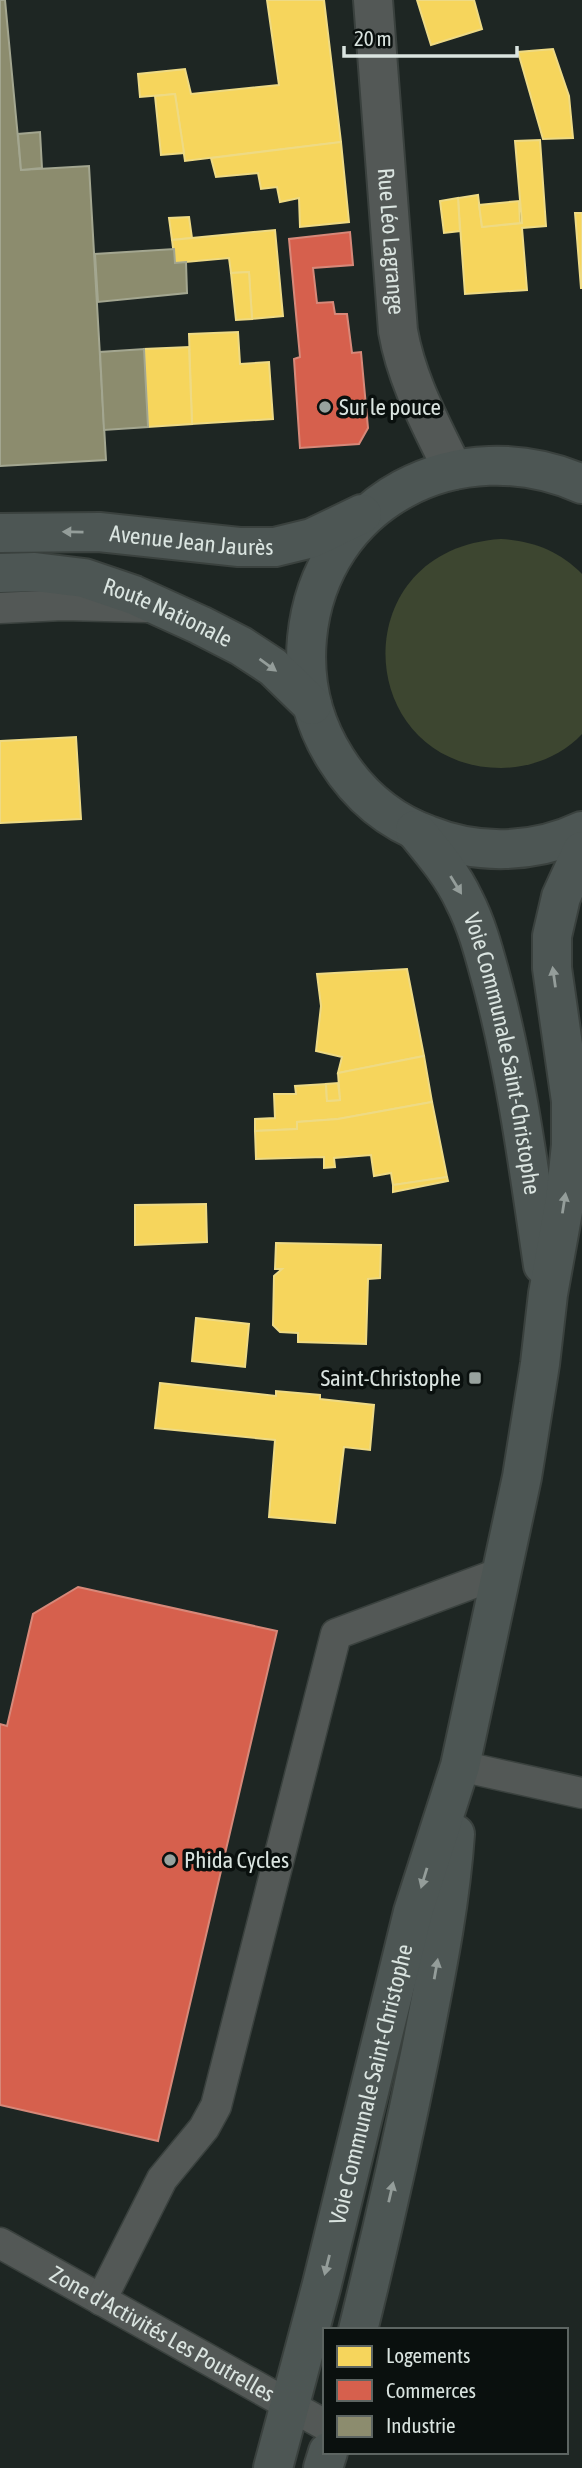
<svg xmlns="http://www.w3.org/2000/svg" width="582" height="2468" viewBox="0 0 582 2468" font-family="'Asap Condensed',sans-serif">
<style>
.green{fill:#3d4630}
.homes{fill:#f6d55c;stroke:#eeda84;stroke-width:2}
.shops{fill:#d6604d;stroke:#d78879;stroke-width:2}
.industry{fill:#8c8c6e;stroke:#a3a690;stroke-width:2}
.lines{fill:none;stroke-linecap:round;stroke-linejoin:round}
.service-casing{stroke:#3a413e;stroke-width:33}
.minor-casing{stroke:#3a413e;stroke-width:42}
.secondary-casing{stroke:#3a413e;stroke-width:42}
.service{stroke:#535856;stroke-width:30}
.minor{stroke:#535856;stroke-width:38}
.secondary{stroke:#4d5654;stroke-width:38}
.oneway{fill:#949d9a}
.poi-dot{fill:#98a29e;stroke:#0a100e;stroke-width:2.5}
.labels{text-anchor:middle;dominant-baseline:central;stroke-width:7;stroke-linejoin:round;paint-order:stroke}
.street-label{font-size:23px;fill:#dae4e0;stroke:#0a100e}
.poi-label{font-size:23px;fill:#dae4e0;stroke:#0a100e;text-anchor:start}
</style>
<rect width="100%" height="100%" fill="#1e2623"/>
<path class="green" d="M 501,539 C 533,541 559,551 582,574 L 582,734 C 562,756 530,768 501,768 C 353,767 341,549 501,539 Z"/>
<g class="homes">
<path d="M 267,0 L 324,0 L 341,142 L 185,161 L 175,94 L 140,97 L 138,74 L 185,69 L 191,94 L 279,85 Z"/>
<path d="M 417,0 L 474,0 L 482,29 L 431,45 Z"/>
<path d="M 553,49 L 569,96 L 573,138 L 543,139 L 518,52 Z"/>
<path d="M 175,94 L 184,153 L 161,155 L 155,96 Z"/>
<path d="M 540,140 L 546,226 L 522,228 L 527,290 L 465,294 L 458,198 L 478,195 L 482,227 L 522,223 L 515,141 Z"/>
<path d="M 341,142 L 349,222 L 300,227 L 299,198 L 280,202 L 277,187 L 261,189 L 258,173 L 216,177 L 211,158 Z"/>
<path d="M 458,198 L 460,231 L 444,233 L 440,201 Z"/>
<path d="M 519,201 L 520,223 L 482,227 L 479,205 Z"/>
<path d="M 575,213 L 582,213 L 582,288 L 581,288 Z"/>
<path d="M 189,217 L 192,238 L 172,240 L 169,218 Z"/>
<path d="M 275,230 L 283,316 L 252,319 L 249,272 L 231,273 L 229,258 L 175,263 L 172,240 Z"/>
<path d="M 249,272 L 252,319 L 236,320 L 231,273 Z"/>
<path d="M 238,332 L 240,364 L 269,362 L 273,419 L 192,424 L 189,334 Z"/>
<path d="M 189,347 L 192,424 L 148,427 L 144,349 Z"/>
<path d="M 76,737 L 81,819 L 0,823 L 0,741 Z"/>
<path d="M 407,969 L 424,1056 L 338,1073 L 342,1057 L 316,1051 L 321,1006 L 317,974 Z"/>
<path d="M 424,1056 L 432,1102 L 338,1119 L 297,1122 L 297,1129 L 255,1131 L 255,1119 L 275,1118 L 274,1094 L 296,1094 L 295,1086 L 326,1084 L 327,1101 L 340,1100 L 338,1073 Z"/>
<path d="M 338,1083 L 340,1100 L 327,1101 L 326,1084 Z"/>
<path d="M 432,1102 L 447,1177 L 393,1185 L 391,1173 L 374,1176 L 371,1155 L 334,1158 L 335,1167 L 324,1168 L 324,1157 L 256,1159 L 255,1131 L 297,1129 L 297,1122 L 338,1119 Z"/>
<path d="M 447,1177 L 448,1181 L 393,1192 L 393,1185 Z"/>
<path d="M 206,1204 L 207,1242 L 135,1245 L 135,1205 Z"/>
<path d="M 276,1243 L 381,1245 L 380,1278 L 368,1279 L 366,1344 L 298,1342 L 298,1333 L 280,1332 L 273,1325 L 274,1276 L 282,1269 L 275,1269 Z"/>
<path d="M 196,1318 L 249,1324 L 245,1367 L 192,1361 Z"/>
<path d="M 160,1383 L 276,1396 L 276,1391 L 320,1395 L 320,1399 L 374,1405 L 370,1450 L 344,1447 L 335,1523 L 269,1517 L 275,1440 L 155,1428 Z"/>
</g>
<g class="shops">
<path d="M 350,232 L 353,265 L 313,268 L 317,303 L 333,302 L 335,314 L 347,314 L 352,353 L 361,352 L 368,428 L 359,444 L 300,448 L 294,359 L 300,357 L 289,239 Z"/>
<path d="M 78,1587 L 277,1631 L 158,2141 L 0,2105 L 0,1724 L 7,1726 L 33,1614 Z"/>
</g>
<g class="industry">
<path d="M 0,0 L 5,0 L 21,170 L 89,166 L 106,460 L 0,466 Z"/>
<path d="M 40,132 L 42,168 L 21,170 L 18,134 Z"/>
<path d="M 174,249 L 175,263 L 186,262 L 187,293 L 98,302 L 95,254 Z"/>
<path d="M 144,349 L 148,427 L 104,430 L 100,352 Z"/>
</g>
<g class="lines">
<defs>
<g id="service">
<path d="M 0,608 L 63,605 L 147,607"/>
<path d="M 460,1766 L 582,1793"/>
<path id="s1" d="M 0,2243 L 325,2425"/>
<path d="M 101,2300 L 162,2179 L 204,2128 L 216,2106 L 336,1634 L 503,1572"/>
</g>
<g id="minor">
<path id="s2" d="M 373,0 L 398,331 C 407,382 431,424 453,470"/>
</g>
<g id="secondary">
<path d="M 582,484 C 459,430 320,500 307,638 C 303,681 313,723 336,759 C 358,794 389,821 428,835 C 477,855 534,854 582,831"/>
<path id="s3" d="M 0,533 L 99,532 L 239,547 L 275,547 L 312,538 L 362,514"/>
<path id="s4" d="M 0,573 L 35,572 L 84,578 L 134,595 L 200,625 L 241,646 L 273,667 L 312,705"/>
<path id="s5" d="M 415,830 C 433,852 452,874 464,900 C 478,927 485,957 493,986 C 517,1077 529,1171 543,1265"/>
<path d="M 358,2330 C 381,2237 402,2144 421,2050 C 435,1978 450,1907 455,1834"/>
<path id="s6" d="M 273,2468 L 322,2284 L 413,1912 L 460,1766 L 522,1477 L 540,1364 L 548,1294 L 565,1200 L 571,1145 L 571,1101 L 552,968 L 552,936 L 561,897 L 582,851"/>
<path d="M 323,2468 L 328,2452"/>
</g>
</defs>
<use href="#service" class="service-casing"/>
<use href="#minor" class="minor-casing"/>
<use href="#secondary" class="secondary-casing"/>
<use href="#service" class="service"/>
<use href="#minor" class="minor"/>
<use href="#secondary" class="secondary"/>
</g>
<defs><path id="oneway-solid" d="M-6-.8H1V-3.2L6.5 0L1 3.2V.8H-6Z" transform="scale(1.75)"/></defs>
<g class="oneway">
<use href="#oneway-solid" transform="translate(73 532) rotate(-179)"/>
<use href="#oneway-solid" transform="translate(268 665) rotate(36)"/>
<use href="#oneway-solid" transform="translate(456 885) rotate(58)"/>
<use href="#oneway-solid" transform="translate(554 977) rotate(-98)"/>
<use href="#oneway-solid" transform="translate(564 1203) rotate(-81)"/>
<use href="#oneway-solid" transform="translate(424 1878) rotate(107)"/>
<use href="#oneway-solid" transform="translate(436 1969) rotate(-80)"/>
<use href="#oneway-solid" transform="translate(391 2192) rotate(-77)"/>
<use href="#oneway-solid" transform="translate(327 2265) rotate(104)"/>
</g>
<g class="poi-dot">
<circle cx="325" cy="407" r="7"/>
<rect x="468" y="1371" width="14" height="14" rx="3.5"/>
<circle cx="170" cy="1860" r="7"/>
</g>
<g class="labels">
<g class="street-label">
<text stroke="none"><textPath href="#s2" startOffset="242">Rue Léo Lagrange</textPath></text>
<text stroke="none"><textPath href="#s3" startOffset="192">Avenue Jean Jaurès</textPath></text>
<text stroke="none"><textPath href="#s4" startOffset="175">Route Nationale</textPath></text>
<text stroke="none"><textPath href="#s5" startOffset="245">Voie Communale Saint-Christophe</textPath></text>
<text stroke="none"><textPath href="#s6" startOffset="396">Voie Communale Saint-Christophe</textPath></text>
<text stroke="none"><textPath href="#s1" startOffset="186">Zone d'Activités Les Poutrelles</textPath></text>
</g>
<g class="poi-label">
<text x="339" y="407">Sur le pouce</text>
<text x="461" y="1378" text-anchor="end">Saint-Christophe</text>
<text x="184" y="1860">Phida Cycles</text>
</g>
</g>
<rect x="323" y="2328" width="245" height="126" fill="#0a100e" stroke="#5d6562" stroke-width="2"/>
<rect x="337" y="2346" width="35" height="21" fill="#f6d55c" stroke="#5d6562" stroke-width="2"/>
<text x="386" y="2363" font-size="21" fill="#dae4e0">Logements</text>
<rect x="337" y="2380" width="35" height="21" fill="#d6604d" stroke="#5d6562" stroke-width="2"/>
<text x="386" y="2398" font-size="21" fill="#dae4e0">Commerces</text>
<rect x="337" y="2416" width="35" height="21" fill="#8c8c6e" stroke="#5d6562" stroke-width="2"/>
<text x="386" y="2433" font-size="21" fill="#dae4e0">Industrie</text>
<path d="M344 46v10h173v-10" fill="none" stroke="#dae4e0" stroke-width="3.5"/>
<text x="354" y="46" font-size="21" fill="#dae4e0" stroke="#0a100e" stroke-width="5" paint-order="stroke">20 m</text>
</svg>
